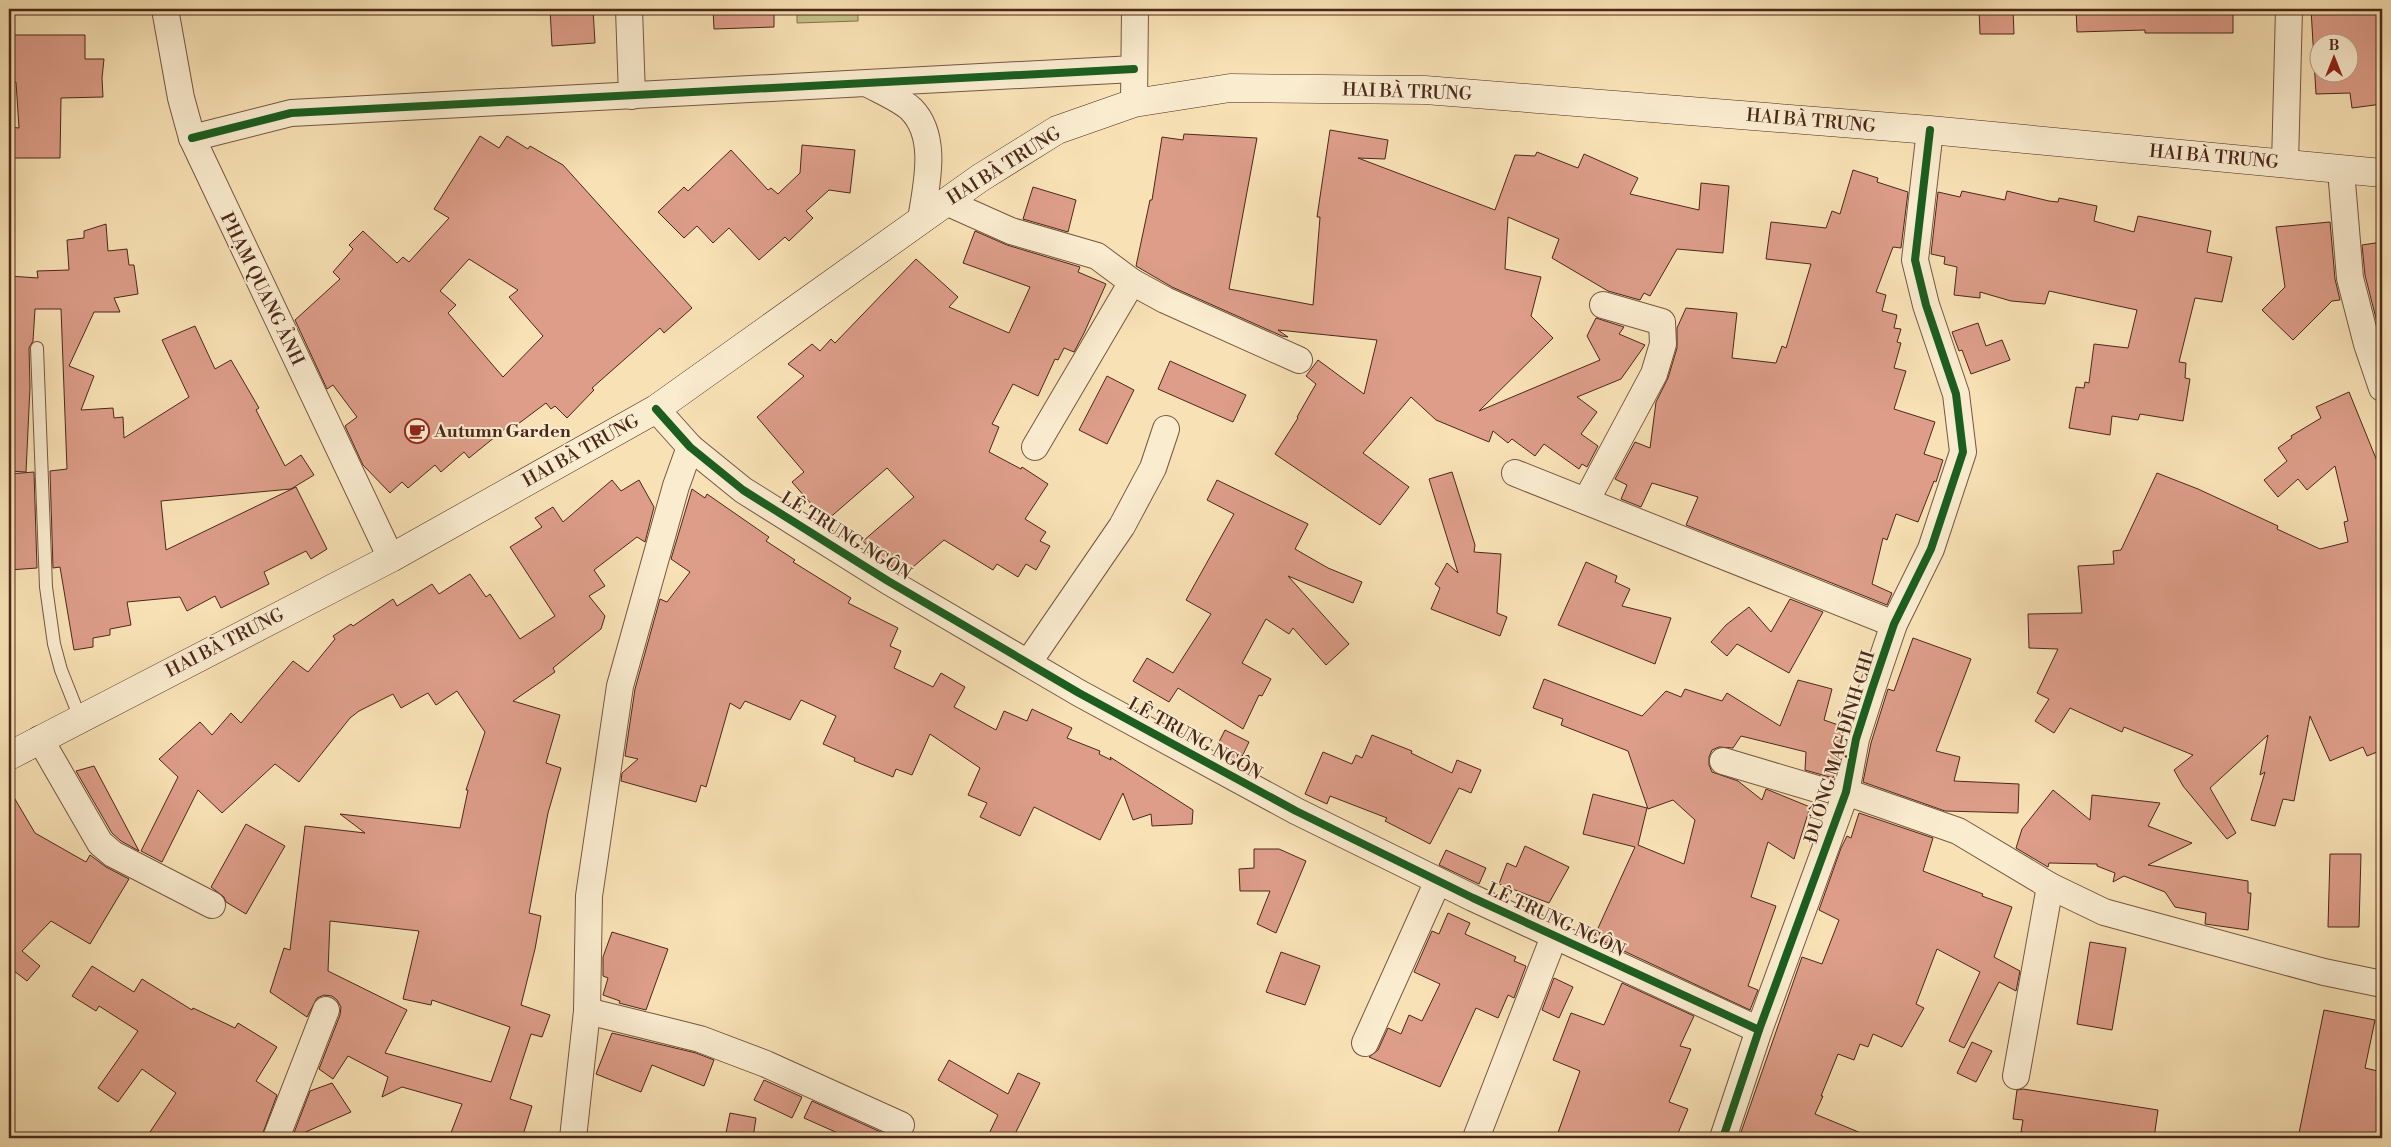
<svg xmlns="http://www.w3.org/2000/svg" width="2391" height="1147" viewBox="0 0 2391 1147" font-family="'Libre Bodoni',serif">
<style>
.green{fill:#c3c289;stroke:#877452}
.building{fill:#dd9d89;stroke:#4b271b;fill-rule:evenodd}
.lines{fill:none;stroke-linecap:round;stroke-linejoin:round}
.lane-casing{stroke:#765642;stroke-width:14}
.street-casing{stroke:#765642;stroke-width:28}
.secondary-casing{stroke:#4b271b;stroke-width:29}
.lane{stroke:#faeccf;stroke-width:12}
.street{stroke:#faeccf;stroke-width:26}
.secondary{stroke:#faeccf;stroke-width:28}
.cycleway-casing{stroke:#faeccf;stroke-width:11}
.cycleway{stroke:#1b5e20;stroke-width:8}
.labels{text-anchor:middle;dominant-baseline:central;stroke-width:4;stroke-linejoin:round;paint-order:stroke}
.street-label{font-size:18px;fill:#4b271b;stroke:#faeccf}
.poi-label{font-size:18px;font-weight:bold;fill:#4b271b;stroke:#faeccf;text-anchor:start}
</style>
<rect width="100%" height="100%" fill="#f8e2b5"/>
<filter id="stains"><feTurbulence type="fractalNoise" baseFrequency=".004" numOctaves="4"/><feColorMatrix values="0 0 0 0 .2 0 0 0 0 .09 0 0 0 0 .02 0 0 0 .5 -.17"/></filter>
<radialGradient id="worn" r=".72"><stop offset=".6" stop-color="#630" stop-opacity="0"/><stop offset="1" stop-color="#630" stop-opacity=".3"/></radialGradient>
<path class="green" d="M 797,9 L 858,9 L 858,21 L 797,23 Z"/>
<g class="building">
<path d="M 550,9 L 593,9 L 595,43 L 552,46 Z"/>
<path d="M 713,9 L 774,9 L 774,27 L 714,29 Z"/>
<path d="M 1979,9 L 2013,9 L 2014,34 L 1980,34 Z"/>
<path d="M 2076,9 L 2233,9 L 2233,33 L 2145,33 L 2145,30 L 2077,32 Z"/>
<path d="M 2311,9 L 2382,9 L 2382,104 L 2352,108 L 2350,93 L 2316,94 ZM 2318,42 L 2348,42 L 2348,72 L 2318,72 Z"/>
<path d="M 9,35 L 85,35 L 85,59 L 104,59 L 102,78 L 103,97 L 61,98 L 60,158 L 9,158 L 9,127 L 19,128 L 16,82 L 9,83 Z"/>
<path d="M 1330,130 L 1388,140 L 1385,159 L 1358,158 L 1495,210 L 1515,155 L 1535,156 L 1537,152 L 1578,168 L 1584,154 L 1638,178 L 1630,194 L 1699,210 L 1701,183 L 1729,186 L 1723,253 L 1677,249 L 1650,296 L 1644,293 L 1640,300 L 1608,291 L 1552,258 L 1559,239 L 1508,217 L 1505,269 L 1541,277 L 1531,316 L 1553,338 L 1479,411 L 1600,360 L 1587,336 L 1596,318 L 1624,327 L 1619,334 L 1645,345 L 1621,379 L 1577,397 L 1597,412 L 1581,434 L 1598,446 L 1587,467 L 1582,464 L 1579,469 L 1544,444 L 1535,456 L 1512,439 L 1508,443 L 1493,431 L 1489,442 L 1436,420 L 1411,397 L 1363,453 L 1409,487 L 1380,525 L 1275,454 L 1298,418 L 1297,417 L 1316,384 L 1306,376 L 1318,360 L 1364,394 L 1377,340 L 1278,330 L 1288,337 L 1282,336 L 1172,287 L 1136,266 L 1150,200 L 1152,200 L 1162,137 L 1183,140 L 1184,134 L 1257,138 L 1229,289 L 1313,305 L 1320,217 L 1317,217 Z"/>
<path d="M 480,136 L 499,148 L 507,136 L 528,149 L 530,146 L 563,165 L 692,308 L 664,333 L 660,328 L 592,388 L 594,390 L 567,418 L 555,406 L 551,409 L 546,403 L 514,427 L 511,424 L 469,458 L 464,452 L 441,472 L 435,465 L 408,488 L 402,482 L 390,493 L 363,465 L 345,426 L 357,417 L 333,385 L 327,389 L 295,320 L 340,279 L 333,272 L 353,249 L 349,245 L 363,231 L 397,263 L 403,257 L 409,262 L 449,218 L 434,209 ZM 469,259 L 518,290 L 509,297 L 543,336 L 503,377 L 448,313 L 456,305 L 440,291 Z"/>
<path d="M 802,145 L 855,150 L 850,193 L 829,190 L 806,211 L 813,218 L 789,241 L 785,237 L 759,260 L 729,228 L 713,243 L 697,226 L 684,238 L 658,212 L 684,187 L 688,191 L 731,150 L 768,190 L 771,188 L 778,194 L 800,173 Z"/>
<path d="M 1853,170 L 1878,178 L 1877,182 L 1908,192 L 1901,248 L 1893,247 L 1876,292 L 1886,295 L 1882,311 L 1897,315 L 1894,328 L 1901,329 L 1897,342 L 1901,343 L 1894,368 L 1906,371 L 1894,409 L 1935,422 L 1924,454 L 1943,460 L 1936,482 L 1934,481 L 1918,522 L 1896,514 L 1887,540 L 1883,538 L 1872,584 L 1892,593 L 1887,605 L 1686,525 L 1698,497 L 1652,483 L 1641,507 L 1621,499 L 1627,485 L 1615,479 L 1635,442 L 1650,448 L 1656,402 L 1668,378 L 1677,348 L 1677,328 L 1686,308 L 1737,313 L 1732,358 L 1776,363 L 1782,346 L 1786,348 L 1811,264 L 1766,259 L 1771,222 L 1826,228 L 1832,211 L 1840,214 Z"/>
<path d="M 1033,187 L 1076,200 L 1068,232 L 1023,219 Z"/>
<path d="M 1962,191 L 2005,200 L 2007,191 L 2049,201 L 2058,202 L 2059,198 L 2097,206 L 2094,221 L 2134,232 L 2138,216 L 2211,231 L 2207,252 L 2232,257 L 2222,302 L 2195,298 L 2179,362 L 2186,363 L 2185,378 L 2190,379 L 2183,421 L 2140,414 L 2138,420 L 2112,416 L 2110,435 L 2069,428 L 2076,387 L 2084,388 L 2085,382 L 2089,383 L 2094,344 L 2128,348 L 2137,310 L 2049,291 L 2045,304 L 2011,301 L 1980,292 L 1980,298 L 1954,295 L 1957,267 L 1944,264 L 1945,257 L 1931,254 L 1938,192 L 1960,197 Z"/>
<path d="M 2330,222 L 2335,279 L 2340,300 L 2332,301 L 2293,340 L 2262,310 L 2285,287 L 2276,227 Z"/>
<path d="M 106,224 L 108,251 L 127,249 L 129,265 L 134,265 L 138,294 L 114,298 L 120,312 L 94,312 L 69,366 L 94,376 L 81,410 L 113,408 L 114,418 L 123,417 L 124,438 L 189,397 L 162,340 L 195,326 L 215,369 L 231,360 L 259,408 L 256,410 L 285,466 L 301,455 L 314,475 L 291,489 L 161,501 L 166,550 L 296,487 L 327,549 L 311,559 L 306,551 L 264,572 L 269,584 L 221,608 L 215,596 L 187,611 L 180,597 L 127,602 L 131,625 L 110,629 L 110,635 L 93,638 L 93,647 L 74,650 L 60,567 L 53,568 L 50,471 L 67,469 L 61,309 L 35,309 L 33,341 L 29,348 L 30,387 L 26,472 L 9,471 L 9,391 L 14,334 L 9,334 L 9,276 L 38,278 L 37,271 L 69,270 L 67,240 L 84,238 L 84,231 Z"/>
<path d="M 975,231 L 1007,245 L 1080,267 L 1078,272 L 1106,284 L 1084,333 L 1074,352 L 1064,348 L 1058,360 L 1055,359 L 1038,396 L 1013,384 L 992,424 L 999,427 L 989,452 L 1021,469 L 1022,467 L 1048,484 L 1025,519 L 1046,532 L 1040,541 L 1050,546 L 1036,570 L 1026,564 L 1018,577 L 997,564 L 993,570 L 944,540 L 905,574 L 876,556 L 863,541 L 914,497 L 887,468 L 826,521 L 792,482 L 804,472 L 757,417 L 804,376 L 788,364 L 812,344 L 820,351 L 831,339 L 835,343 L 916,259 L 958,297 L 949,307 L 1009,333 L 1030,287 L 963,263 Z"/>
<path d="M 2382,242 L 2382,342 L 2365,275 L 2362,245 Z"/>
<path d="M 1978,323 L 1986,346 L 2002,340 L 2010,360 L 1971,374 L 1962,350 L 1959,351 L 1952,332 Z"/>
<path d="M 1170,361 L 1246,395 L 1233,422 L 1158,389 Z"/>
<path d="M 1107,376 L 1134,390 L 1107,444 L 1079,430 Z"/>
<path d="M 2349,392 L 2377,461 L 2382,459 L 2382,750 L 2367,756 L 2363,747 L 2330,761 L 2310,716 L 2294,801 L 2283,799 L 2275,826 L 2251,820 L 2265,772 L 2260,775 L 2268,735 L 2210,788 L 2236,833 L 2227,839 L 2183,786 L 2174,770 L 2193,755 L 2124,727 L 2122,732 L 2070,708 L 2054,733 L 2035,721 L 2049,699 L 2037,693 L 2058,649 L 2029,648 L 2028,614 L 2082,613 L 2078,566 L 2114,564 L 2113,551 L 2121,550 L 2157,473 L 2198,489 L 2278,526 L 2277,529 L 2320,549 L 2348,542 L 2344,522 L 2348,521 L 2335,466 L 2307,490 L 2298,479 L 2278,497 L 2264,480 L 2287,461 L 2278,448 L 2292,438 L 2291,436 L 2321,418 L 2316,407 Z"/>
<path d="M 34,472 L 37,568 L 9,570 L 9,474 Z"/>
<path d="M 1452,472 L 1475,545 L 1474,552 L 1501,554 L 1497,613 L 1507,617 L 1500,636 L 1431,609 L 1440,588 L 1435,584 L 1447,563 L 1458,573 L 1429,479 Z"/>
<path d="M 612,480 L 621,491 L 639,480 L 654,507 L 645,542 L 637,537 L 594,570 L 605,586 L 589,596 L 605,616 L 601,629 L 553,668 L 555,672 L 513,701 L 560,715 L 546,763 L 561,768 L 548,813 L 529,913 L 541,916 L 535,949 L 521,1005 L 550,1015 L 542,1037 L 531,1034 L 510,1099 L 532,1106 L 522,1138 L 449,1138 L 462,1104 L 402,1087 L 382,1097 L 388,1077 L 348,1056 L 333,1079 L 319,1069 L 340,1015 L 341,1007 L 337,1000 L 332,996 L 324,995 L 317,998 L 307,1017 L 270,992 L 284,948 L 290,950 L 305,826 L 365,833 L 340,814 L 460,828 L 468,790 L 466,790 L 485,732 L 457,691 L 436,705 L 428,693 L 401,708 L 393,694 L 359,711 L 350,718 L 299,782 L 275,764 L 222,813 L 198,790 L 162,862 L 141,851 L 178,777 L 159,759 L 200,722 L 212,735 L 231,713 L 241,723 L 293,661 L 308,672 L 335,639 L 333,636 L 351,624 L 353,626 L 393,599 L 397,606 L 432,584 L 439,594 L 470,574 L 486,597 L 490,594 L 520,639 L 555,616 L 510,547 L 542,527 L 535,518 L 553,507 L 563,522 ZM 330,921 L 419,931 L 403,999 L 431,1005 L 432,1000 L 510,1027 L 491,1082 L 385,1053 L 407,1010 L 328,971 Z"/>
<path d="M 1217,480 L 1308,524 L 1295,549 L 1328,568 L 1362,582 L 1353,603 L 1288,576 L 1349,644 L 1326,665 L 1293,628 L 1289,634 L 1266,619 L 1242,663 L 1271,679 L 1262,696 L 1259,695 L 1243,729 L 1178,688 L 1169,702 L 1133,681 L 1147,658 L 1173,673 L 1211,614 L 1186,600 L 1234,514 L 1207,500 Z"/>
<path d="M 692,489 L 705,498 L 707,494 L 769,537 L 766,541 L 795,560 L 793,562 L 851,598 L 848,603 L 898,628 L 890,646 L 901,651 L 894,668 L 933,687 L 941,673 L 965,687 L 954,707 L 996,730 L 1004,711 L 1027,721 L 1032,709 L 1072,728 L 1067,738 L 1100,751 L 1099,754 L 1111,760 L 1110,757 L 1193,810 L 1192,824 L 1152,826 L 1151,814 L 1133,820 L 1123,793 L 1100,840 L 1034,807 L 1020,836 L 980,817 L 987,803 L 968,795 L 980,768 L 930,734 L 912,775 L 896,769 L 893,777 L 854,761 L 855,758 L 823,744 L 836,716 L 801,700 L 790,720 L 745,701 L 740,709 L 730,703 L 706,787 L 701,785 L 696,802 L 621,781 L 622,773 L 638,759 L 625,756 L 635,689 L 660,599 L 667,602 L 690,572 L 671,559 Z"/>
<path d="M 1586,562 L 1617,576 L 1615,582 L 1630,589 L 1622,606 L 1671,618 L 1655,664 L 1558,625 Z"/>
<path d="M 1790,599 L 1823,612 L 1789,673 L 1737,644 L 1727,656 L 1711,642 L 1726,625 L 1749,607 L 1771,632 Z"/>
<path d="M 1913,638 L 1971,659 L 1936,751 L 1960,757 L 1954,781 L 2019,784 L 2018,813 L 1945,811 L 1863,782 L 1871,743 L 1888,689 L 1894,691 Z"/>
<path d="M 1544,679 L 1642,716 L 1666,691 L 1681,697 L 1685,689 L 1722,701 L 1727,693 L 1780,726 L 1798,680 L 1832,689 L 1824,720 L 1844,727 L 1833,778 L 1805,770 L 1806,752 L 1741,736 L 1733,748 L 1719,747 L 1712,750 L 1709,757 L 1709,765 L 1712,772 L 1738,781 L 1762,800 L 1766,789 L 1810,807 L 1794,859 L 1768,842 L 1751,897 L 1776,906 L 1748,986 L 1758,990 L 1750,1010 L 1594,937 L 1635,847 L 1583,834 L 1593,794 L 1647,808 L 1638,845 L 1684,864 L 1695,820 L 1673,800 L 1648,809 L 1628,751 L 1561,725 L 1563,719 L 1533,708 Z"/>
<path d="M 1225,730 L 1249,742 L 1239,763 L 1215,750 Z"/>
<path d="M 1372,735 L 1412,751 L 1411,753 L 1452,773 L 1457,760 L 1481,770 L 1471,793 L 1459,788 L 1430,844 L 1385,821 L 1387,818 L 1330,796 L 1327,804 L 1305,794 L 1323,752 L 1352,764 L 1356,755 L 1362,758 Z"/>
<path d="M 94,766 L 139,851 L 121,841 L 112,833 L 76,771 Z"/>
<path d="M 9,789 L 35,833 L 86,862 L 90,855 L 106,867 L 129,879 L 90,944 L 51,921 L 22,951 L 40,966 L 27,981 L 9,967 Z"/>
<path d="M 2053,790 L 2090,820 L 2092,795 L 2160,803 L 2148,826 L 2192,843 L 2148,865 L 2248,881 L 2248,893 L 2251,893 L 2248,930 L 2205,924 L 2206,913 L 2175,907 L 2165,892 L 2124,876 L 2113,882 L 2115,873 L 2097,866 L 2097,864 L 2049,863 L 2048,867 L 2016,848 L 2022,829 Z"/>
<path d="M 1859,813 L 1933,838 L 1923,871 L 1983,894 L 1982,896 L 2012,907 L 1994,957 L 2020,971 L 2016,991 L 1999,982 L 1964,1048 L 1949,1041 L 1980,972 L 1937,949 L 1916,1004 L 1924,1008 L 1902,1047 L 1873,1034 L 1868,1047 L 1860,1044 L 1854,1060 L 1838,1054 L 1821,1096 L 1823,1096 L 1815,1114 L 1873,1138 L 1739,1138 L 1802,957 L 1822,964 L 1839,920 L 1819,910 L 1841,848 L 1847,836 L 1851,838 Z"/>
<path d="M 246,824 L 285,846 L 246,914 L 226,902 L 224,897 L 211,887 Z"/>
<path d="M 1525,846 L 1569,867 L 1549,903 L 1499,884 L 1507,863 L 1516,867 Z"/>
<path d="M 1254,849 L 1279,849 L 1306,861 L 1276,933 L 1257,924 L 1270,891 L 1240,891 L 1239,869 L 1254,868 Z"/>
<path d="M 1446,850 L 1486,868 L 1479,884 L 1439,865 Z"/>
<path d="M 2330,854 L 2361,854 L 2359,927 L 2328,927 Z"/>
<path d="M 1448,913 L 1470,923 L 1465,934 L 1516,957 L 1514,961 L 1526,966 L 1514,998 L 1508,995 L 1498,1018 L 1476,1008 L 1440,1087 L 1369,1057 L 1378,1050 L 1388,1028 L 1401,1034 L 1409,1015 L 1422,1021 L 1440,984 L 1414,972 L 1432,931 L 1439,934 Z"/>
<path d="M 612,932 L 668,949 L 646,1010 L 619,1003 L 620,1001 L 603,995 L 608,978 L 603,976 L 603,957 Z"/>
<path d="M 2090,942 L 2126,948 L 2112,1030 L 2077,1024 Z"/>
<path d="M 1281,952 L 1320,966 L 1305,1005 L 1266,992 Z"/>
<path d="M 92,966 L 134,992 L 142,979 L 192,1010 L 193,1008 L 235,1028 L 238,1023 L 277,1047 L 256,1081 L 277,1095 L 261,1138 L 146,1138 L 176,1093 L 142,1069 L 118,1102 L 98,1088 L 138,1031 L 99,1006 L 96,1011 L 72,996 Z"/>
<path d="M 1554,978 L 1573,987 L 1559,1018 L 1542,1010 Z"/>
<path d="M 1622,983 L 1694,1016 L 1680,1046 L 1691,1049 L 1669,1102 L 1688,1109 L 1676,1138 L 1556,1138 L 1580,1071 L 1553,1060 L 1571,1013 L 1604,1025 Z"/>
<path d="M 2324,1010 L 2375,1020 L 2365,1068 L 2382,1072 L 2382,1138 L 2298,1138 Z"/>
<path d="M 612,1033 L 696,1053 L 714,1060 L 704,1086 L 652,1065 L 641,1092 L 596,1074 Z"/>
<path d="M 1972,1042 L 1992,1051 L 1976,1082 L 1957,1073 Z"/>
<path d="M 949,1060 L 1008,1094 L 1018,1073 L 1040,1083 L 1013,1138 L 987,1138 L 998,1115 L 938,1080 Z"/>
<path d="M 764,1080 L 802,1097 L 792,1118 L 754,1100 Z"/>
<path d="M 332,1083 L 351,1112 L 292,1138 L 310,1091 Z"/>
<path d="M 2023,1089 L 2158,1110 L 2154,1138 L 2057,1138 L 2021,1132 L 2023,1120 L 2013,1119 L 2017,1090 Z"/>
<path d="M 812,1101 L 894,1138 L 849,1138 L 804,1118 Z"/>
<path d="M 730,1113 L 756,1118 L 753,1138 L 725,1138 Z"/>
</g>
<g class="lines">
<defs>
<path id="lane" d="M 37,348 L 46,587 L 54,644 L 61,670 L 80,718"/>
<g id="street">
<path d="M 165,9 L 181,98 L 192,138 L 391,558"/>
<path d="M 629,9 L 632,96"/>
<path d="M 868,84 C 881,91 900,99 911,109 C 939,137 926,186 921,220"/>
<path d="M 1134,103 L 1135,9"/>
<path d="M 192,138 L 291,113 L 1134,69"/>
<path d="M 2285,164 L 2289,9"/>
<path d="M 2341,170 L 2350,278 L 2367,344 L 2382,388"/>
<path d="M 946,202 L 1011,231 L 1097,256 L 1132,282 L 1165,300 L 1299,360"/>
<path d="M 656,409 L 690,447 L 743,490 L 888,581 L 1079,693 L 1296,811 L 1473,898 L 1759,1030"/>
<path d="M 1035,447 L 1132,282"/>
<path d="M 1515,473 L 1894,624"/>
<path d="M 1586,501 L 1654,374 L 1663,344 L 1662,322 L 1603,305"/>
<path d="M 1028,663 L 1122,526 L 1153,468 L 1166,429"/>
<path d="M 40,739 L 100,843 L 113,854 L 212,905"/>
<path d="M 1723,761 L 1844,797"/>
<path d="M 1846,792 L 1958,831 L 2050,886 L 2104,912 L 2324,972 L 2382,984"/>
<path d="M 587,1011 L 700,1039 L 766,1064 L 901,1125"/>
<path d="M 1365,1043 L 1438,881"/>
<path d="M 2016,1076 L 2050,886"/>
<path d="M 276,1138 L 326,1010"/>
<path d="M 573,1138 L 587,1011 L 589,896 L 620,686 L 676,486 L 690,447"/>
<path d="M 1476,1138 L 1555,934"/>
<path d="M 1723,1138 L 1759,1030 L 1846,792 L 1856,739 L 1872,689 L 1894,624 L 1931,549 L 1963,452 L 1956,394 L 1926,305 L 1915,260 L 1930,130"/>
</g>
<path id="secondary" d="M 9,756 L 391,558 L 656,409 L 980,178 L 1057,130 L 1134,103 L 1230,88 L 1425,90 L 1930,130 L 2382,173"/>
</defs>
<use href="#lane" class="lane-casing"/>
<use href="#street" class="street-casing"/>
<use href="#secondary" class="secondary-casing"/>
<use href="#lane" class="lane"/>
<use href="#street" class="street"/>
<use href="#secondary" class="secondary"/>
<defs>
<g id="cycleway">
<path d="M 192,138 L 291,113 L 1134,69"/>
<path d="M 656,409 L 690,447 L 743,490 L 888,581 L 1079,693 L 1296,811 L 1473,898 L 1759,1030"/>
<path d="M 1723,1138 L 1759,1030 L 1846,792 L 1856,739 L 1872,689 L 1894,624 L 1931,549 L 1963,452 L 1956,394 L 1926,305 L 1915,260 L 1930,130"/>
</g>
</defs>
<use href="#cycleway" class="cycleway-casing"/>
<use href="#cycleway" class="cycleway"/>
</g>
<defs>
<symbol id="cafe-ring" viewBox="-11 -11 22 22"><circle r="9.5" fill="#faeccf" stroke="#8f2418" stroke-width="1.5"/><path d="M-5.5-4.5H6V0H3Q3 3.5 0 3.5H-2.5Q-5.5 3.5-5.5 0ZM3-3.2v2h1.7v-2ZM-6 4.5H4V6H-6Z" fill="#8f2418"/></symbol>
</defs>
<g fill-rule="evenodd">
<use href="#cafe-ring" x="403" y="417" width="28" height="28"/>
</g>
<g class="labels">
<g class="street-label">
<text transform="translate(1407 92) rotate(2)">HAI BÀ TRƯNG</text>
<text transform="translate(1811 121) rotate(5)">HAI BÀ TRƯNG</text>
<text transform="translate(2214 157) rotate(5)">HAI BÀ TRƯNG</text>
<text transform="translate(1004 166) rotate(-32)">HAI BÀ TRƯNG</text>
<text transform="translate(262 289) rotate(64)">PHẠM QUANG ẢNH</text>
<text transform="translate(581 451) rotate(-29)">HAI BÀ TRƯNG</text>
<text transform="translate(846 536) rotate(32)">LÊ TRUNG NGÔN</text>
<text transform="translate(225 643) rotate(-27)">HAI BÀ TRƯNG</text>
<text transform="translate(1195 739) rotate(29)">LÊ TRUNG NGÔN</text>
<text transform="translate(1840 747) rotate(-73)">ĐƯỜNG MẠC ĐĨNH CHI</text>
<text transform="translate(1556 920) rotate(25)">LÊ TRUNG NGÔN</text>
</g>
<g class="poi-label">
<text x="434" y="431">Autumn Garden</text>
</g>
</g>
<rect width="2391" height="1147" fill="none" stroke="#f8e2b5" stroke-width="30"/>
<rect x="10" y="10" width="2371" height="1127" fill="none" stroke="#4b271b" stroke-width="2.5"/>
<rect x="15" y="15" width="2361" height="1117" fill="none" stroke="#4b271b"/>
<g transform="translate(2334 58)"><circle r="24" fill="#faeccf" stroke="#b49d87"/>
<path d="M0-4L9 19L0 12L-9 19Z" fill="#8f2418"/>
<text y="-8" font-size="14" font-weight="bold" text-anchor="middle" fill="#4b271b">B</text>
</g>
<rect width="100%" height="100%" filter="url(#stains)"/>
<rect width="100%" height="100%" fill="url(#worn)"/>
</svg>
